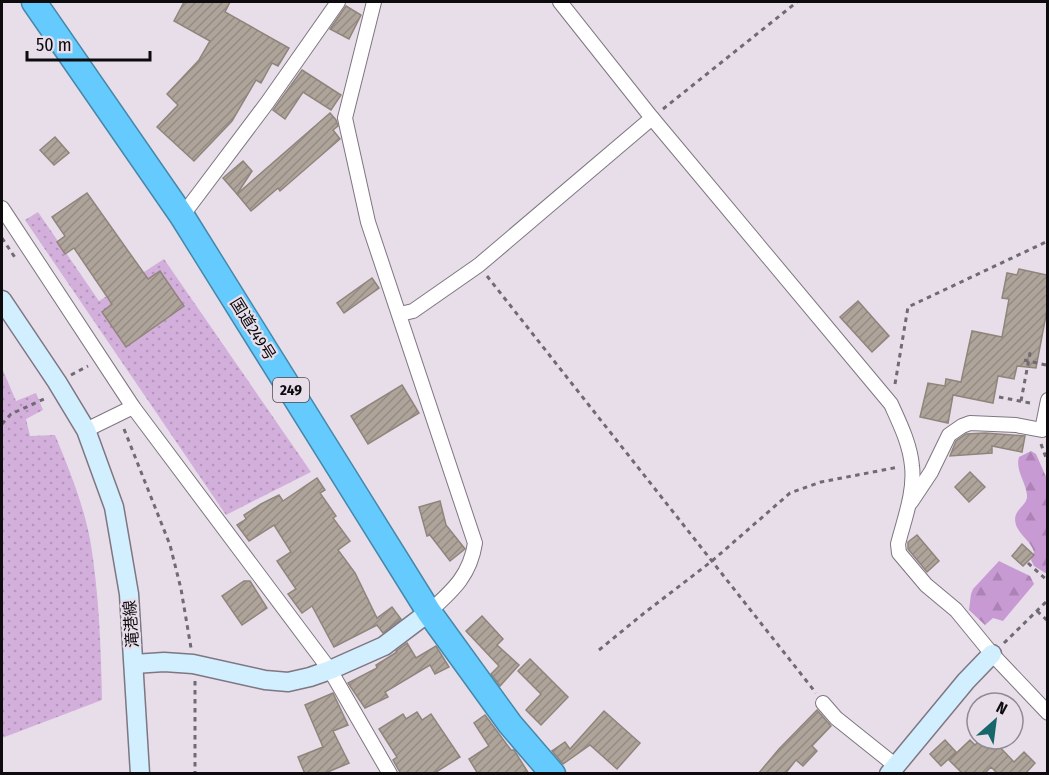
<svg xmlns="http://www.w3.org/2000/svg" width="1049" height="775" viewBox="0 0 1049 775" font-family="'Fira Sans Condensed','Noto Sans JP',sans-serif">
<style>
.forest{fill:url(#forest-firs)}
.park{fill:url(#park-dots)}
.building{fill:url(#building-hatch);stroke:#8f857c;stroke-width:1.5}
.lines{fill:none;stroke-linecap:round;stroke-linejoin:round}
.street-casing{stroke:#7e7680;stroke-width:16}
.secondary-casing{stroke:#7e7680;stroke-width:21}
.highway-casing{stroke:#4788aa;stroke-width:27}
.path{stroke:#706a72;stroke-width:3;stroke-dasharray:4.5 4.5;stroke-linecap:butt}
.street{stroke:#fff;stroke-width:14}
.secondary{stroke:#d1efff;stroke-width:18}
.highway{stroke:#65cbfe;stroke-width:24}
.labels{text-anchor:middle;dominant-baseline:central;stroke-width:4.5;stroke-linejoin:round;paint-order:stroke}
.shield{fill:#e7dee9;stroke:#4f4a50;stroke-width:1.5}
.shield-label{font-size:15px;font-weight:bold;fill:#0e0b0f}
.street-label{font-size:16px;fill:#0e0b0f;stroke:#e7dee9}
</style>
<defs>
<pattern id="forest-firs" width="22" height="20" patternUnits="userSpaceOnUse" patternTransform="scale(1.5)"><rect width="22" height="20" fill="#c89ad4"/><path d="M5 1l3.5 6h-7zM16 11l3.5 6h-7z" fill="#ab83b5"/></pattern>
<pattern id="park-dots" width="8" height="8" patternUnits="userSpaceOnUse" patternTransform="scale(1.5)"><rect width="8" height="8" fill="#d3b0dc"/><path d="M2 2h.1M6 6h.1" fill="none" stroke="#b496bc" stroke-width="1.8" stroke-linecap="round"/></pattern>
<pattern id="building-hatch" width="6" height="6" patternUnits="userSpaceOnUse" patternTransform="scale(1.5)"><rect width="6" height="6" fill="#aea49a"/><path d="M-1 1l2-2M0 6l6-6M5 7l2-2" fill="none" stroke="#948c84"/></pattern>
</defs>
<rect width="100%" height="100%" fill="#e7dee9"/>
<g class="forest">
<path d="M 1031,451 L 1036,454 L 1047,479 L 1047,574 L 1034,566 L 1031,560 L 1034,552 C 1031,541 1020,536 1016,525 C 1011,509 1028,507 1027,495 C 1026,482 1015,470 1019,457 Z"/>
<path d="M 999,561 L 1030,576 L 1034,584 L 1003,621 L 993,618 L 985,625 L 969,610 L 971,594 L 973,589 Z"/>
</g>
<g class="park">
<path d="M 38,212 L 99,301 L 164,259 L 311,472 L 226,515 L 25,220 Z"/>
<path d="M 2,368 L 16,401 L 36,393 L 43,410 L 26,419 L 30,436 L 55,435 C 69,469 83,503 90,539 C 99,592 101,646 102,700 L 2,738 Z"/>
</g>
<g class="building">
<path d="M 184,2 L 230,2 L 225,12 L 289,48 L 278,66 L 272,63 L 261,83 L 256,80 L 232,121 L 194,161 L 157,127 L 178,105 L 167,94 L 199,60 L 210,41 L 174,21 Z"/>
<path d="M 346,6 L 361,15 L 349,39 L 330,29 Z"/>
<path d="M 302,70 L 341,95 L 331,110 L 303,92 L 285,119 L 273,110 Z"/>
<path d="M 330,113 L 336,120 L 338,126 L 333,130 L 340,139 L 280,191 L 278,188 L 251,211 L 237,194 Z"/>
<path d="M 55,137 L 69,153 L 54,165 L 40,150 Z"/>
<path d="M 243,161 L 252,171 L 237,194 L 223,178 Z"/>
<path d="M 87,193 L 148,279 L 160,271 L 184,306 L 126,347 L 102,312 L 112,304 L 74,248 L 65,254 L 57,242 L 65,236 L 52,217 Z"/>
<path d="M 1019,269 L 1047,275 L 1047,310 L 1036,368 L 1017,366 L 1014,379 L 998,376 L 993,403 L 953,395 L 948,423 L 920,417 L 928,383 L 945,386 L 946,379 L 961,382 L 972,331 L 1002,337 L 1009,299 L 1002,298 L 1007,273 L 1017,275 Z"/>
<path d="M 372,278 L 379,288 L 344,313 L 337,303 Z"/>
<path d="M 858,301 L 889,336 L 872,352 L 840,317 Z"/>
<path d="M 402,385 L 419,413 L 368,444 L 351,416 Z"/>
<path d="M 985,433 L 1025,436 L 1022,452 L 992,446 L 992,453 L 950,456 L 956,441 L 966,434 Z"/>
<path d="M 970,472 L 985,487 L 969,502 L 955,487 Z"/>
<path d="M 317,478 L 325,490 L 320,493 L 336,516 L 333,518 L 350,541 L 338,550 L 355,573 L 377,618 L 392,607 L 401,619 L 383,633 L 377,625 L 334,647 L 312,606 L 302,613 L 288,594 L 296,589 L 277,561 L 291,552 L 274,525 L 249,541 L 237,525 L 246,519 L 244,515 L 261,504 L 279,495 L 283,501 Z"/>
<path d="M 440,501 L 446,525 L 465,549 L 450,561 L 430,535 L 427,536 L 419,507 Z"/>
<path d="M 917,535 L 939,561 L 927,572 L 908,549 L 908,542 Z"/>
<path d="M 1022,544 L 1034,555 L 1023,566 L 1012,556 Z"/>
<path d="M 244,581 L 250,581 L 267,608 L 242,625 L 222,596 Z"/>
<path d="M 482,616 L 503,639 L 497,645 L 519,665 L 500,686 L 491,674 L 499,666 L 466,631 Z"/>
<path d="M 407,643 L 416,658 L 436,646 L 449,667 L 435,674 L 430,665 L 385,692 L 388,697 L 365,708 L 348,683 L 377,668 L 376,665 L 397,652 L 396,651 Z"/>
<path d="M 530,659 L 568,697 L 541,725 L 526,710 L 541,694 L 518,671 Z"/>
<path d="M 333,693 L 348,725 L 333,731 L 349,763 L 323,774 L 305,774 L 298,757 L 323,747 L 305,705 Z"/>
<path d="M 817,710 L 831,726 L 812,746 L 817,751 L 803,766 L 796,760 L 785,774 L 758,774 L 779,749 Z"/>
<path d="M 604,711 L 640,743 L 617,769 L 590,745 L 563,764 L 552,751 L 565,742 L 570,749 Z"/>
<path d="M 417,712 L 422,720 L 431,714 L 460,757 L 433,774 L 401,774 L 393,760 L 397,757 L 379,729 L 403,714 L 406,719 Z"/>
<path d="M 485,715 L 511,750 L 514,750 L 529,774 L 478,774 L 469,759 L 489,746 L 474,723 Z"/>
<path d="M 981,739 L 992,739 L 1014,762 L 1024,752 L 1035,763 L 1025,774 L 998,774 L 991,767 L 984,774 L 963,774 L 949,760 L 970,740 L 975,745 Z"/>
<path d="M 945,740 L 956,752 L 941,766 L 930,754 Z"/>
</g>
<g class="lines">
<defs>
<g id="street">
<path d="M 374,2 L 345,118 L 368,222 L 475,543 C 470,576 452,591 429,612"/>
<path d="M 560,2 L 652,118 L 891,404 C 900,424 910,444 912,466 C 915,492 904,520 898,544 L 899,553 L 926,585 L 956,610 L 992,654 L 1048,713"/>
<path d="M 2,208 L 133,407 L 330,670 L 390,774"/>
<path d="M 182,216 L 267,103 L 338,2"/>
<path d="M 400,314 L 413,311 L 479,265 L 652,118"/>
<path d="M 86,430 L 133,407"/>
<path d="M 911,502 L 931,472 L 949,435 L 962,426 L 970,423 L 1016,425 L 1042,430 L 1048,400"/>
<path d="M 823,703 L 836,718 L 896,766"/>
</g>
<g id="secondary">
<path d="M 2,300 L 57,382 L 86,430 L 114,507 L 129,594 L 140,774"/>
<path d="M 134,664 L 164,662 L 193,664 L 265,680 L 288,682 L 310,677 L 330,670 L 384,646 L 429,612"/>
<path d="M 889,774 L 966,681 L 992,654"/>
</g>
<path id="highway" d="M 34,2 L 182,216 L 429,612 L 510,724 L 553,774"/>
</defs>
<use href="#street" class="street-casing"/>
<use href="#secondary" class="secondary-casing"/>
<use href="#highway" class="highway-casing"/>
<g class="path">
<path d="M 663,109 L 797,2"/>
<path d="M 2,238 L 16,259"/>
<path d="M 487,276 L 816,693"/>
<path d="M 1024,360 L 1046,365"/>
<path d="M 71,375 L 88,366"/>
<path d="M 895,384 L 908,307 L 1048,241"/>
<path d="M 999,397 L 1030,403"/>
<path d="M 1021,401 L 1031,348"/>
<path d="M 2,424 L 11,414 L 44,399"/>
<path d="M 124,429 L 170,545 L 181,589 L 191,648"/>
<path d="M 1041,444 L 1048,463"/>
<path d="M 1028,563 L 1048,581"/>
<path d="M 1037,611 L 1048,621"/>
<path d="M 1004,643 L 1048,600"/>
<path d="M 599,650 L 643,614 L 712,561 L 790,493 L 821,482 L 899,467"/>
<path d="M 195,681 L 195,774"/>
</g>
<use href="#street" class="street"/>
<use href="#secondary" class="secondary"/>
<use href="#highway" class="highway"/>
</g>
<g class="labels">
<rect class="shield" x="273" y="378" width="36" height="24" rx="4.5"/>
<g class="shield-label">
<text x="291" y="390">249</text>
</g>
<g class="street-label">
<text transform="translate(253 329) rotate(58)">国道249号</text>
<text transform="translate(131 624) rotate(-94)">滝港線</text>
</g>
</g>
<rect width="1049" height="775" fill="none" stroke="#0e0b0f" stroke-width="6"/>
<g transform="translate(995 721) rotate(28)"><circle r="28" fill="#e7dee9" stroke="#908a92" stroke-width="1.5"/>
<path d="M0-4.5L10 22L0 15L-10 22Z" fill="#176669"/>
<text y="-9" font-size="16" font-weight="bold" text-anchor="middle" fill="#0e0b0f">N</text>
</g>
<path d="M27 51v9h123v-9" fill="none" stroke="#0e0b0f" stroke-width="3"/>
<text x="36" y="51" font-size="18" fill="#0e0b0f" stroke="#e7dee9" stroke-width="4.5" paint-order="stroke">50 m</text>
</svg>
